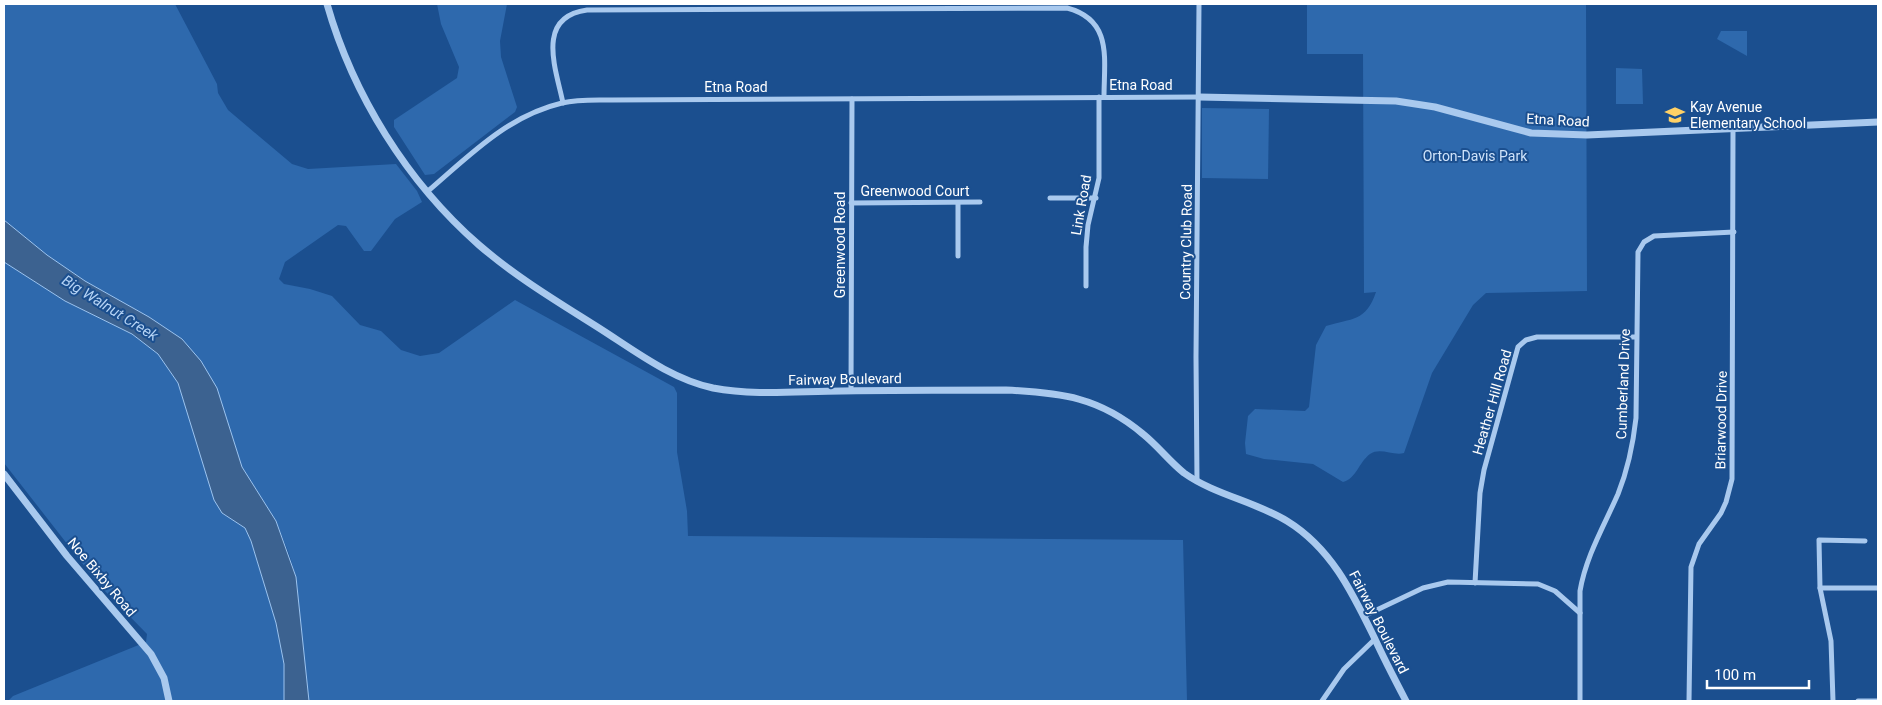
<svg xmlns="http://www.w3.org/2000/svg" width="1882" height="705" viewBox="0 0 1882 705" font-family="Roboto,sans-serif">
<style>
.green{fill:#2e69ad}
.water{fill:#3c6290;stroke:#9cc4f0}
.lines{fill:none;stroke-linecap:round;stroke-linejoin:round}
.minor{stroke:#a9c9ee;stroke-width:5}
.tertiary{stroke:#a9c9ee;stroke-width:7}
.labels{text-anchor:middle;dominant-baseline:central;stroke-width:4;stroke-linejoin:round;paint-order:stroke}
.street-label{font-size:14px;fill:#fff;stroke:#1b4f8f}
.poi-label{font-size:14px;fill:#fff;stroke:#1b4f8f;text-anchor:start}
.park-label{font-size:14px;fill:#cfe3fa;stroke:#1b4f8f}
.water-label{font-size:15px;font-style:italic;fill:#b5d3f5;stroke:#1b4f8f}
</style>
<rect width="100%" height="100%" fill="#1b4f8f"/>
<g class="green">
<path d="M 4,4 L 175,4 L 217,84 L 218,93 L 228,110 L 292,164 L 308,169 L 396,164 L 417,191 L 422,202 L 395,219 L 371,251 L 364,251 L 346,226 L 338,225 L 285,262 L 279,279 L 284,284 L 310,289 L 332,296 L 360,325 L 381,331 L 401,350 L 420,356 L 439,353 L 515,300 L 674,387 L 677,393 L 677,452 L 687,511 L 688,536 L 1183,540 L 1187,701 L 309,701 L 296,577 L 289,554 L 276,521 L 242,467 L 234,446 L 182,339 L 149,317 L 85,281 L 47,255 L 4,220 Z"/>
<path d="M 437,4 L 507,4 L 500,41 L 501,57 L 517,107 L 515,112 L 434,174 L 425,175 L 394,127 L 394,120 L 457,78 L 459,67 L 441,24 Z"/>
<path d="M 1307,4 L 1586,4 L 1587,291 L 1486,293 L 1473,305 L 1432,373 L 1404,453 C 1393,456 1380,447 1370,454 C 1359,462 1356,479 1343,482 L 1313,464 L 1264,459 L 1246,454 L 1245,443 L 1248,416 L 1255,409 L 1305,411 L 1309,407 L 1316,345 L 1326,326 C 1352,318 1366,322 1376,292 L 1364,293 L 1363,54 L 1307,54 Z"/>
<path d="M 1721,31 L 1747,31 L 1747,56 L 1717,39 Z"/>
<path d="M 1616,68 L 1642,69 L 1643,104 L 1616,104 Z"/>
<path d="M 1202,108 L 1269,109 L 1268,179 L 1202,178 Z"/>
<path d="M 4,262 L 65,301 L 132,334 L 158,354 L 178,383 L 222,513 L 245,528 L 251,541 L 276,623 L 284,664 L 284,701 L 8,701 L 13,696 L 146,642 L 147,634 L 100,586 L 4,463 Z"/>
</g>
<path class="water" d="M 4,220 L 47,255 L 85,281 L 149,317 L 182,339 L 201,361 L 217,388 L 242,467 L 276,521 L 296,577 L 309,701 L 284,701 L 284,664 L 276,623 L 251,541 L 245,528 L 222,513 L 214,500 L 178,383 L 158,354 L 132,334 L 65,301 L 4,262 Z"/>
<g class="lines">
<g class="minor">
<path d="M 563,103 C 556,69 535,17 587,10 L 1067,8 C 1113,20 1104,59 1104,97"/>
<path d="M 428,191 C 469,156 507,116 562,103 C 578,99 596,100 612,100 L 1199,97"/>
<path d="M 1050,198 L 1096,198"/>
<path d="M 851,203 L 980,202"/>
<path d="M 958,203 L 958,256"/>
<path d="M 1086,286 L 1086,247 L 1088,225 L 1099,178 L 1099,97"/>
<path d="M 851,391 L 852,99"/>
<path d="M 1197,481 L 1196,357 L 1199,4"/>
<path d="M 1475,583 L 1480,493 L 1484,470 L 1518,347 L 1526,340 L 1537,337 L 1636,337"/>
<path d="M 1820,588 L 1878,588"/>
<path d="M 1364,616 L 1423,588 L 1448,582 L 1538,584 L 1555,591 L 1580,613"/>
<path d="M 1322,701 L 1344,669 L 1375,639"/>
<path d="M 1580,701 L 1580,591 C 1586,556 1604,526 1618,494 C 1628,469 1633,445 1636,418 L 1638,252 L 1644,242 L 1654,236 L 1734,232"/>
<path d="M 1689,701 L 1691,567 L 1699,544 L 1721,513 L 1726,502 L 1732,479 L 1733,129"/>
<path d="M 1833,701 L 1831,641 L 1820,588 L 1819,540 L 1865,541"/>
<path d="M 1858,701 L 1878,701"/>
</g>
<g class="tertiary">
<path d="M 327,4 C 353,95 407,182 479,245 C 516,277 558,302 599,328 C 635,351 671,379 713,388 C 755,396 800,391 842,391 C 897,390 951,390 1006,390 C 1062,393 1099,397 1143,434 C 1158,446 1169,461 1184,473 C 1215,495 1254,501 1287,521 C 1331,548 1352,592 1374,637 C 1384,659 1395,680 1406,701"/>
<path d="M 1199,97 L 1396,101 L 1435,107 L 1531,133 L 1587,135 L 1878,122"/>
<path d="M 4,474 L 67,556 L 151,654 L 164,678 L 169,701"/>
</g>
</g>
<defs>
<symbol id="school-bare" viewBox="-9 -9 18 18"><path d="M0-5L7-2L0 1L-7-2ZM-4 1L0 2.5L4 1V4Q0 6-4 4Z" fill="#ffd166" stroke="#1b4f8f" stroke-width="2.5" paint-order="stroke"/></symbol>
</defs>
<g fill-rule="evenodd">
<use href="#school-bare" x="1661" y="101" width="28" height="28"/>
</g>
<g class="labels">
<g class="street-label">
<text x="1141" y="85">Etna Road</text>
<text x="736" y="87">Etna Road</text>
<text transform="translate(1558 120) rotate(3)">Etna Road</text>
<text x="915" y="191">Greenwood Court</text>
<text transform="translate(1081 205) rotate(-80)">Link Road</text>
<text transform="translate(1186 242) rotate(-89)">Country Club Road</text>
<text transform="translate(840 245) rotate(-90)">Greenwood Road</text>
<text transform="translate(845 379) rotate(-1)">Fairway Boulevard</text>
<text transform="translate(1623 384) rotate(-88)">Cumberland Drive</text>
<text transform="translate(1492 402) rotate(-74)">Heather Hill Road</text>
<text transform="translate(1721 420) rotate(-89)">Briarwood Drive</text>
<text transform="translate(102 577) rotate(50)">Noe Bixby Road</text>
<text transform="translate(1379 622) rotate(63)">Fairway Boulevard</text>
</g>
<g class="poi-label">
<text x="1690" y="107">Kay Avenue<tspan x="1690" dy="16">Elementary School</tspan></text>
</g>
<g class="park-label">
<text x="1475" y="156">Orton-Davis Park</text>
</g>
<g class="water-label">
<text transform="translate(110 308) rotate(32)">Big Walnut Creek</text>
</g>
</g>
<rect width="1882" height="705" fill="none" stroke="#ffffff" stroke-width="10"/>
<path d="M1707 680v8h102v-8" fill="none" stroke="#ffffff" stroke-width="2.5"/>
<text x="1714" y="680" font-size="15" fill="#ffffff" stroke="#1b4f8f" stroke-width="4" paint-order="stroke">100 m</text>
</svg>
